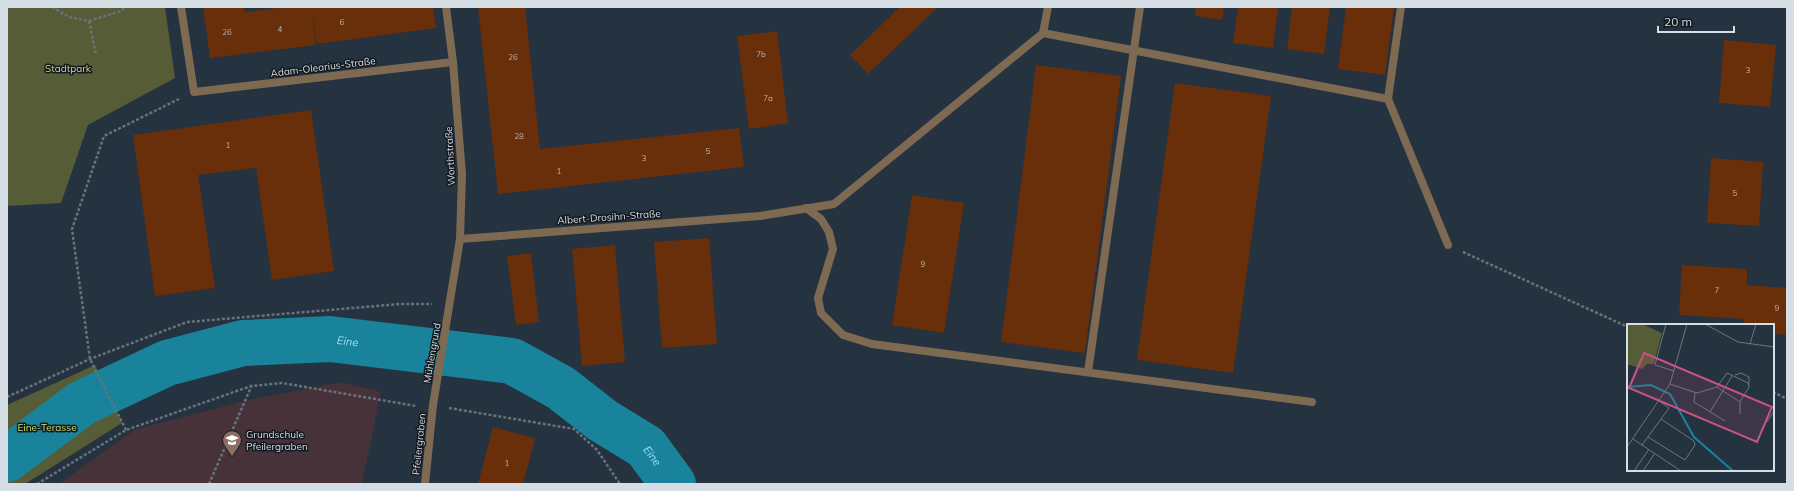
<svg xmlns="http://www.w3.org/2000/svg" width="1794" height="491" viewBox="0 0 1794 491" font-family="Mulish,sans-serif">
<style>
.education{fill:#463238}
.green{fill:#565c35}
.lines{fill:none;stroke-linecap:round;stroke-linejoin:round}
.river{stroke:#18839b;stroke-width:46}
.building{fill:#692e0a}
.path{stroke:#67727d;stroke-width:2.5;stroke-dasharray:3 2;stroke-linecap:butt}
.service{stroke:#7e6952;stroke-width:8}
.minor{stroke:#7e6952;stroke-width:8}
.labels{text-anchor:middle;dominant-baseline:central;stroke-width:3;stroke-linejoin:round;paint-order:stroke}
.number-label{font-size:8px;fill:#bab1ae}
.street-label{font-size:10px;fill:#d5dde5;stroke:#13191f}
.park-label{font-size:10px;fill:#cedd79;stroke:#13191f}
.poi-label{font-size:10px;fill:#d5dde5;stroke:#13191f;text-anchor:start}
.water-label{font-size:11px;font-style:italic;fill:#9ae0f5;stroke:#13191f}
.inset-river{fill:none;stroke:#18839b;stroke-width:2}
.inset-road{fill:none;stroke:#6b7681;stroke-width:1}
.view{fill:#c85384;fill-opacity:0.15;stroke:#c85384;stroke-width:2}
.inset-edge{fill:none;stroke:#d5dde5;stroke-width:2}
</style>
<rect width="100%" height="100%" fill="#25323f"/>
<path class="education" d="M 341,382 L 381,392 L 362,484 L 59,484 L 134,430 L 244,401 Z"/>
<g class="green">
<path d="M 7,7 L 165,7 L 175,78 L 88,125 L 61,203 L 7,206 Z"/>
<path d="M 95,365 L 122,423 L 25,484 L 7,484 L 7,405 Z"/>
</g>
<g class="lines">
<path class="river" id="s1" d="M 7,459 L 82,403 L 167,363 L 243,343 L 330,339 L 512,361 L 561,388 L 602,420 L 646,447 L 673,484"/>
</g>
<g class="building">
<path d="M 203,7 L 244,7 L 245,12 L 286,7 L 433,7 L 436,28 L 317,44 L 312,13 L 316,45 L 210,58 Z"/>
<path d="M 478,7 L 525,7 L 540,149 L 739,128 L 744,167 L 498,194 Z"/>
<path d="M 900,7 L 938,7 L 868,74 L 850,55 Z"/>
<path d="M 1196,7 L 1224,7 L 1222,20 L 1195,16 Z"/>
<path d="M 1238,7 L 1278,7 L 1273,48 L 1233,43 Z"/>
<path d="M 1292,7 L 1330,7 L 1324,54 L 1287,49 Z"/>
<path d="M 1346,7 L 1394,7 L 1385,75 L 1338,69 Z"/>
<path d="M 777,31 L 788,123 L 749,129 L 737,36 Z"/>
<path d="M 1724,40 L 1776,45 L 1770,107 L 1719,103 Z"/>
<path d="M 1036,65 L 1121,76 L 1085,353 L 1001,342 Z"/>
<path d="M 1175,83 L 1271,96 L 1233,373 L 1137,360 Z"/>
<path d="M 311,110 L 334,271 L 272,280 L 256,168 L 198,175 L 215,288 L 155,296 L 133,135 Z"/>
<path d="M 1711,158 L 1763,162 L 1759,226 L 1707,223 Z"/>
<path d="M 912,195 L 964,203 L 944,333 L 892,325 Z"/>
<path d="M 709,238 L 717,344 L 662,348 L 654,242 Z"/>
<path d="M 615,245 L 625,362 L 582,366 L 572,249 Z"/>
<path d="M 531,253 L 539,322 L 516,325 L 507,256 Z"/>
<path d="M 1682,265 L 1747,269 L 1747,285 L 1787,288 L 1787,335 L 1773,334 L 1773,325 L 1744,325 L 1744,319 L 1679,315 Z"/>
<path d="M 493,427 L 535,438 L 523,484 L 478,484 Z"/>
</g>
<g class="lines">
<g class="path">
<path d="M 52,7 L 69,17 L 89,21 L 121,11 L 125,7"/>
<path d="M 89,21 L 96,55"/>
<path d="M 1463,252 L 1628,327"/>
<path d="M 1773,392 L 1787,399"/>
<path d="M 7,397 L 90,359 L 187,322 L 400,304 L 432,304"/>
<path d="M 449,408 L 574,429 L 597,450 L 620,484"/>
<path d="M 126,430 L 90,359 L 72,229 L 104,136 L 179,99"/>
<path d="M 37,484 L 126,430 L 251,386 L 282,383 L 416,406"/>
<path d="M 209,484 L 251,387"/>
</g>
<g class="service">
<path d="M 1043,33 L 1048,7"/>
<path d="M 1388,99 L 1401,7"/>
<path d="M 806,208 L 821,219 L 829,232 L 833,249 L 818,298 L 821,313 L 843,335 L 872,344 L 1312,402"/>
<path d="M 760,216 L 834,204 L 1043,33 L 1388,99 L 1448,245"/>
<path d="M 1088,372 L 1140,7"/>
</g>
<g class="minor">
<path d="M 181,7 L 194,92 L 453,62"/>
<path d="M 460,239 L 760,216"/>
<path d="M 425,484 L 433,405 L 460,239 L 462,174 L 453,62 L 446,7"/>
</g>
</g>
<defs>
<symbol id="school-pin" viewBox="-11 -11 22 30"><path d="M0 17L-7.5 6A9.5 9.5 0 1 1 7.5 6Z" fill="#8d6e63" stroke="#13191f"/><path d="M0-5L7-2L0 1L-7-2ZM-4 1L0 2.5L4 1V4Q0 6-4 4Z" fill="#fff"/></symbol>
</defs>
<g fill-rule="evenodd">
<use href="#school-pin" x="221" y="429" width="22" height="30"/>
</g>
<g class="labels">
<g class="number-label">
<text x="342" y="22">6</text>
<text x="280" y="29">4</text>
<text x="227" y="32">26</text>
<text x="761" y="54">7b</text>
<text x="513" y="57">26</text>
<text x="1748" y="70">3</text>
<text x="768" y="98">7a</text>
<text x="519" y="136">28</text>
<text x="228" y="145">1</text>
<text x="708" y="151">5</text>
<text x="644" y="158">3</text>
<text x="559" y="171">1</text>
<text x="1735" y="193">5</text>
<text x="923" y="264">9</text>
<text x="1717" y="290">7</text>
<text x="1777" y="308">9</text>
<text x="507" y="463">1</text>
</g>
<g class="street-label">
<text transform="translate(323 67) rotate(-7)">Adam-Olearius-Straße</text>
<text transform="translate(450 156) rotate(-93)">Worthstraße</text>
<text transform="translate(609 217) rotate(-4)">Albert-Drosihn-Straße</text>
<text transform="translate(432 353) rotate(-80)">Mühlengrund</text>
<text transform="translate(419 444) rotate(-84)">Pfeilergraben</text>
</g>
<g class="park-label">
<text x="68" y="68">Stadtpark</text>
<text x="47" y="427">Eine-Terasse</text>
</g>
<g class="poi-label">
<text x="246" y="434">Grundschule<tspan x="246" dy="12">Pfeilergraben</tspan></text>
</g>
<g class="water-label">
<text stroke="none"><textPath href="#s1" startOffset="371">Eine</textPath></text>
<text stroke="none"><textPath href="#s1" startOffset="707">Eine</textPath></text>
</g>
</g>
<g transform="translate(1627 324)">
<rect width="147" height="147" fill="#25323f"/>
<path d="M 0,0 L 15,0 L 35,9 L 27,40 L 20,40 L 15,45 L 0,40 Z" fill="#565c35"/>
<path class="inset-river" d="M 0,63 L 24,61 L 43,70 L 67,113 L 106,147"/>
<path class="inset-road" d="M 39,0 L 28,41 L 47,47M 78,0 L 111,18 L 147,23M 123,20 L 129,0M 108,51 L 114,49 L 122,53 L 122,61M 43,60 L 70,69 L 90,63 L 113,78 L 113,90M 90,63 L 100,49 L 121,59 L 122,63 L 113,78M 68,68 L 67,78 L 98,97M 83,88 L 105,52M 140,98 L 147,87M 21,113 L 58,136 L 68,121 L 67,117 L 34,95M 6,115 L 54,147M 15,121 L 42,84 L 32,77M 0,123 L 43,60 L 60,0M 7,147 L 22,125M 16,147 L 28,129"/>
<path class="view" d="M 17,29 L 145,83 L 130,118 L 2,64 Z"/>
<rect width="147" height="147" class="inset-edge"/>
</g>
<rect width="1794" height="491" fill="none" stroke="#d5dde5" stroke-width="16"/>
<path d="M1658 26v6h76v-6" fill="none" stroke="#d5dde5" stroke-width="2"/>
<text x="1664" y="26" font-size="12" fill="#d5dde5" stroke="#13191f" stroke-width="3" paint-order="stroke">20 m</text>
</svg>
